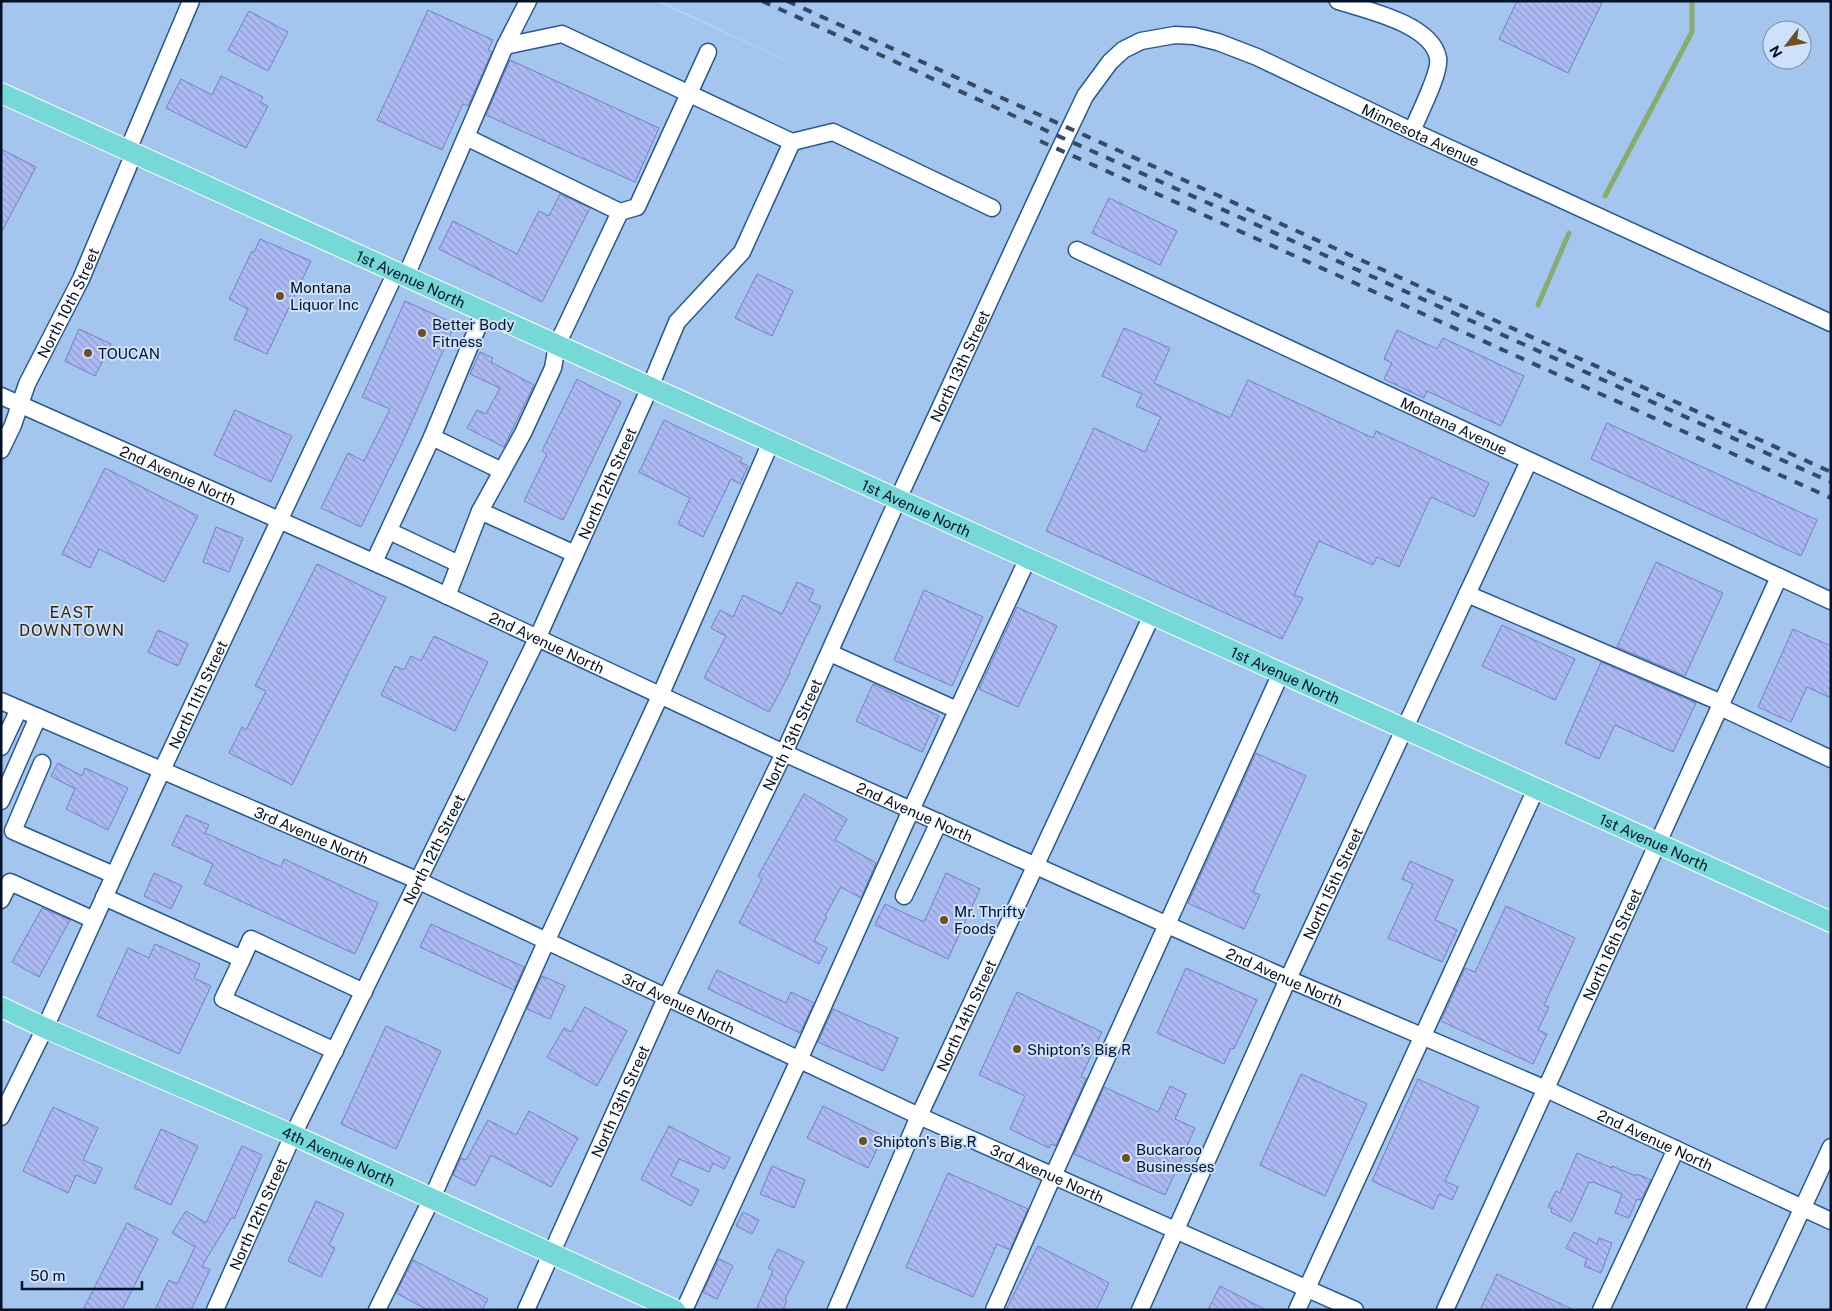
<svg xmlns="http://www.w3.org/2000/svg" width="1832" height="1311" viewBox="0 0 1832 1311" font-family="'Public Sans',sans-serif">
<style>
.built{fill:#a4c6ee;fill-rule:evenodd}
.lines{fill:none;stroke-linecap:round;stroke-linejoin:round}
.stream{stroke:#86ad6f;stroke-width:5}
.building{fill:url(#building-back-hatch);stroke:#7380c4}
.minor-casing{stroke:#2a5890;stroke-width:19}
.major-casing{stroke:#fff;stroke-width:22}
.minor{stroke:#fff;stroke-width:16}
.major{stroke:#76d9d8;stroke-width:20}
.rail{stroke:#364a65;stroke-width:4;stroke-dasharray:9 9;stroke-linecap:butt}
.poi-dot{fill:#6d4f23;stroke:#cde1fb;stroke-width:2}
.labels{text-anchor:middle;dominant-baseline:central;stroke-width:4;stroke-linejoin:round;paint-order:stroke}
.street-label{font-size:15px;fill:#021229;stroke:#cde1fb}
.poi-label{font-size:15px;fill:#021229;stroke:#cde1fb;text-anchor:start}
.neighbourhood-label{font-size:16px;letter-spacing:1px;fill:#3c2501;stroke:#cde1fb}
</style>
<defs>
<pattern id="building-back-hatch" width="6" height="6" patternUnits="userSpaceOnUse" patternTransform="scale(1.25)"><rect width="6" height="6" fill="#acb9f3"/><path d="M-1 5l2 2M0 0l6 6M5-1l2 2" fill="none" stroke="#929ed0"/></pattern>
</defs>
<rect width="100%" height="100%" fill="#b7d5fb"/>
<path class="built" d="M 1,1 L 656,1 L 830,81 L 660,1 L 1831,1 L 1831,1310 L 1,1310 ZM 1772,30 L 1802,30 L 1802,60 L 1772,60 Z"/>
<g class="lines">
<g class="stream">
<path d="M 1605,196 L 1692,32 L 1692,1"/>
<path d="M 1538,305 L 1569,233"/>
</g>
</g>
<g class="building">
<path d="M 1517,1 L 1603,1 L 1568,73 L 1499,39 Z"/>
<path d="M 428,10 L 493,40 L 488,50 L 492,52 L 468,106 L 463,104 L 442,150 L 377,120 Z"/>
<path d="M 249,11 L 288,32 L 268,71 L 228,50 Z"/>
<path d="M 510,60 L 659,128 L 635,182 L 486,115 Z"/>
<path d="M 221,76 L 263,97 L 260,102 L 268,106 L 246,148 L 166,108 L 181,79 L 212,95 Z"/>
<path d="M 1,149 L 36,167 L 1,233 Z"/>
<path d="M 560,194 L 590,208 L 542,302 L 439,249 L 453,221 L 517,254 L 539,211 L 549,216 Z"/>
<path d="M 1109,198 L 1177,231 L 1160,265 L 1092,233 Z"/>
<path d="M 260,239 L 311,261 L 267,354 L 234,339 L 248,309 L 229,299 L 252,251 L 254,252 Z"/>
<path d="M 757,274 L 793,291 L 772,336 L 735,318 Z"/>
<path d="M 405,301 L 455,324 L 405,437 L 361,527 L 321,508 L 348,453 L 364,461 L 390,409 L 362,397 Z"/>
<path d="M 1124,328 L 1170,348 L 1154,383 L 1230,418 L 1248,380 L 1373,438 L 1376,431 L 1489,483 L 1474,517 L 1431,497 L 1399,567 L 1377,557 L 1373,565 L 1319,541 L 1294,595 L 1303,598 L 1282,639 L 1046,531 L 1094,428 L 1145,452 L 1161,417 L 1136,406 L 1142,394 L 1102,376 Z"/>
<path d="M 79,329 L 111,344 L 95,376 L 65,361 Z"/>
<path d="M 1397,330 L 1437,349 L 1443,338 L 1524,376 L 1501,426 L 1427,391 L 1424,398 L 1384,379 L 1392,363 L 1384,359 Z"/>
<path d="M 480,352 L 493,358 L 491,362 L 534,385 L 504,447 L 467,428 L 477,410 L 486,414 L 500,388 L 470,374 Z"/>
<path d="M 577,379 L 621,402 L 563,520 L 524,501 L 547,454 L 542,451 Z"/>
<path d="M 235,410 L 292,436 L 271,482 L 214,455 Z"/>
<path d="M 664,420 L 742,458 L 740,462 L 748,466 L 740,484 L 731,479 L 703,537 L 678,524 L 690,498 L 639,472 Z"/>
<path d="M 1607,423 L 1817,520 L 1801,556 L 1591,459 Z"/>
<path d="M 105,468 L 198,516 L 164,582 L 99,549 L 90,568 L 62,554 Z"/>
<path d="M 216,527 L 243,538 L 229,572 L 203,562 Z"/>
<path d="M 1656,562 L 1723,593 L 1685,676 L 1617,647 Z"/>
<path d="M 317,564 L 386,598 L 292,785 L 229,753 L 242,727 L 246,730 L 266,691 L 255,686 Z"/>
<path d="M 797,582 L 814,590 L 809,601 L 821,606 L 789,672 L 790,673 L 769,712 L 704,678 L 726,636 L 711,628 L 720,610 L 733,617 L 743,595 L 782,614 Z"/>
<path d="M 924,590 L 983,617 L 952,686 L 894,660 Z"/>
<path d="M 1017,607 L 1057,626 L 1018,707 L 979,689 Z"/>
<path d="M 1502,625 L 1575,659 L 1555,700 L 1482,666 Z"/>
<path d="M 1793,629 L 1831,646 L 1831,698 L 1807,687 L 1791,722 L 1758,707 Z"/>
<path d="M 158,630 L 188,644 L 178,666 L 148,652 Z"/>
<path d="M 434,636 L 488,662 L 455,731 L 381,695 L 395,666 L 404,670 L 411,656 L 421,661 Z"/>
<path d="M 1601,662 L 1696,703 L 1673,752 L 1615,725 L 1599,759 L 1565,743 Z"/>
<path d="M 873,684 L 939,716 L 922,752 L 856,721 Z"/>
<path d="M 1256,753 L 1306,776 L 1253,892 L 1260,895 L 1244,929 L 1188,903 Z"/>
<path d="M 58,763 L 82,776 L 85,768 L 128,788 L 108,830 L 66,809 L 75,789 L 51,776 Z"/>
<path d="M 804,794 L 847,819 L 835,840 L 876,863 L 861,898 L 841,887 L 825,916 L 827,917 L 814,941 L 827,948 L 819,964 L 739,923 L 762,879 L 758,876 Z"/>
<path d="M 186,815 L 209,825 L 205,833 L 281,867 L 284,859 L 378,903 L 355,954 L 204,884 L 213,864 L 172,845 Z"/>
<path d="M 1410,861 L 1453,880 L 1435,920 L 1457,930 L 1442,962 L 1388,938 L 1413,884 L 1402,879 Z"/>
<path d="M 154,873 L 182,886 L 171,909 L 144,896 Z"/>
<path d="M 946,873 L 980,889 L 948,959 L 875,925 L 885,904 L 924,922 Z"/>
<path d="M 1506,906 L 1575,938 L 1544,1005 L 1549,1007 L 1538,1030 L 1547,1034 L 1533,1064 L 1441,1021 L 1465,968 L 1475,972 Z"/>
<path d="M 42,908 L 70,920 L 39,977 L 12,962 Z"/>
<path d="M 431,924 L 524,967 L 514,990 L 420,947 Z"/>
<path d="M 155,944 L 200,964 L 194,978 L 211,986 L 179,1054 L 97,1016 L 128,948 L 149,958 Z"/>
<path d="M 1186,968 L 1257,1000 L 1234,1049 L 1231,1048 L 1224,1064 L 1157,1033 Z"/>
<path d="M 717,970 L 786,1003 L 791,992 L 814,1003 L 800,1033 L 708,989 Z"/>
<path d="M 542,976 L 565,986 L 550,1019 L 527,1009 Z"/>
<path d="M 1017,992 L 1102,1032 L 1081,1077 L 1086,1079 L 1056,1146 L 1051,1144 L 1049,1148 L 1010,1129 L 1025,1096 L 979,1075 Z"/>
<path d="M 585,1007 L 627,1031 L 597,1086 L 547,1057 L 564,1028 L 571,1032 Z"/>
<path d="M 833,1009 L 898,1038 L 883,1071 L 818,1042 Z"/>
<path d="M 386,1026 L 441,1051 L 396,1149 L 341,1124 Z"/>
<path d="M 1301,1074 L 1367,1104 L 1325,1196 L 1260,1165 Z"/>
<path d="M 1418,1079 L 1479,1107 L 1445,1181 L 1458,1187 L 1452,1200 L 1439,1194 L 1433,1209 L 1372,1181 Z"/>
<path d="M 1170,1086 L 1186,1094 L 1175,1119 L 1195,1128 L 1165,1195 L 1074,1154 L 1104,1087 L 1158,1112 Z"/>
<path d="M 823,1106 L 883,1136 L 868,1168 L 807,1138 Z"/>
<path d="M 53,1107 L 98,1128 L 83,1160 L 102,1168 L 95,1184 L 76,1175 L 68,1193 L 23,1171 Z"/>
<path d="M 529,1111 L 578,1138 L 551,1187 L 491,1155 L 475,1186 L 453,1175 L 461,1158 L 466,1160 L 488,1120 L 516,1135 Z"/>
<path d="M 669,1126 L 730,1158 L 724,1169 L 713,1163 L 709,1172 L 679,1159 L 671,1176 L 699,1190 L 691,1206 L 641,1179 Z"/>
<path d="M 161,1129 L 198,1146 L 171,1205 L 134,1188 Z"/>
<path d="M 242,1146 L 262,1155 L 234,1219 L 232,1217 L 202,1266 L 210,1270 L 191,1310 L 155,1310 L 169,1280 L 177,1284 L 195,1247 L 172,1233 L 186,1211 L 206,1223 Z"/>
<path d="M 1577,1153 L 1612,1168 L 1612,1166 L 1636,1176 L 1637,1174 L 1651,1180 L 1641,1200 L 1637,1199 L 1629,1218 L 1615,1213 L 1622,1194 L 1593,1182 L 1592,1183 L 1589,1182 L 1571,1222 L 1551,1212 L 1552,1209 L 1548,1207 L 1556,1191 L 1560,1193 Z"/>
<path d="M 772,1166 L 805,1180 L 794,1208 L 760,1194 Z"/>
<path d="M 948,1173 L 1028,1209 L 1010,1250 L 997,1244 L 973,1297 L 906,1267 Z"/>
<path d="M 316,1201 L 344,1214 L 329,1245 L 335,1248 L 321,1277 L 288,1261 Z"/>
<path d="M 743,1212 L 759,1220 L 752,1234 L 736,1226 Z"/>
<path d="M 127,1223 L 158,1239 L 122,1310 L 83,1310 Z"/>
<path d="M 1574,1232 L 1597,1244 L 1599,1238 L 1612,1243 L 1601,1273 L 1584,1266 L 1587,1259 L 1566,1248 Z"/>
<path d="M 1038,1246 L 1109,1283 L 1096,1310 L 1006,1310 Z"/>
<path d="M 778,1249 L 804,1262 L 785,1299 L 787,1300 L 783,1310 L 756,1310 L 773,1271 L 768,1268 Z"/>
<path d="M 719,1259 L 733,1266 L 717,1299 L 703,1292 Z"/>
<path d="M 413,1260 L 488,1299 L 482,1310 L 428,1310 L 396,1293 Z"/>
<path d="M 1497,1274 L 1574,1310 L 1480,1310 Z"/>
<path d="M 1220,1286 L 1266,1310 L 1208,1310 Z"/>
</g>
<g class="lines">
<defs>
<g id="minor">
<path d="M 1338,1 C 1366,10 1432,24 1438,58 C 1441,72 1418,116 1412,131"/>
<path d="M 505,46 L 528,1"/>
<path d="M 466,137 L 620,212 L 557,345 L 553,368 L 523,433 L 480,511"/>
<path d="M 128,150 L 191,1"/>
<path d="M 620,212 L 637,207 L 708,52"/>
<path id="s1" d="M 1077,250 L 1831,601"/>
<path d="M 406,276 L 505,46 L 562,34 L 792,142 L 833,132 L 992,208"/>
<path id="s2" d="M 1,396 L 409,578 L 784,753 L 1288,979 L 1546,1089 L 1831,1221"/>
<path d="M 432,437 L 484,312"/>
<path id="s3" d="M 1,450 L 13,425 L 27,384 L 81,279 L 134,153"/>
<path d="M 389,531 L 459,564"/>
<path d="M 374,562 L 432,437 L 502,471"/>
<path d="M 1467,594 L 1722,703"/>
<path d="M 447,596 L 480,511 L 575,554"/>
<path d="M 830,653 L 957,710"/>
<path id="s4" d="M 1,701 L 419,881 L 919,1116 L 1355,1310"/>
<path d="M 1720,707 L 1831,759"/>
<path d="M 1,747 L 19,709"/>
<path d="M 42,763 L 13,831 L 114,875"/>
<path d="M 1,801 L 38,717"/>
<path d="M 904,896 L 939,822"/>
<path d="M 104,897 L 242,959 L 223,999 L 335,1051"/>
<path d="M 1,900 L 10,882 L 94,920"/>
<path d="M 242,959 L 251,939 L 364,992"/>
<path id="s5" d="M 1,1117 L 45,1028 L 162,770 L 396,272"/>
<path id="s6" d="M 215,1310 L 293,1135 L 537,639 L 650,387 L 677,322 L 742,252 L 792,142"/>
<path d="M 377,1310 L 432,1198 L 546,942 L 660,696 L 771,442"/>
<path id="s7" d="M 526,1310 L 666,998 L 784,753 L 898,499 L 1055,159 L 1085,96 L 1110,62 L 1123,50 L 1141,41 L 1175,35 L 1194,36 L 1218,42 L 1257,57 L 1412,131 L 1831,323"/>
<path d="M 684,1310 L 799,1060 L 911,810 L 1028,558"/>
<path id="s8" d="M 836,1310 L 919,1116 L 1152,615"/>
<path d="M 994,1310 L 1053,1176 L 1281,673"/>
<path id="s9" d="M 1140,1310 L 1288,979 L 1529,461"/>
<path d="M 1297,1310 L 1536,789"/>
<path id="s10" d="M 1445,1310 L 1779,577"/>
<path d="M 1601,1310 L 1676,1149"/>
<path d="M 1755,1310 L 1831,1147"/>
</g>
<g id="major">
<path id="s11" d="M 1,93 L 1831,922"/>
<path id="s12" d="M 1,1007 L 45,1028 L 293,1135 L 675,1310"/>
</g>
</defs>
<use href="#minor" class="minor-casing"/>
<use href="#major" class="major-casing"/>
<use href="#minor" class="minor"/>
<use href="#major" class="major"/>
<g class="rail">
<path d="M 762,1 L 1045,130 L 1831,482"/>
<path d="M 787,1 L 1831,472"/>
<path d="M 1040,141 L 1831,498"/>
</g>
</g>
<g class="poi-dot">
<circle cx="280" cy="296" r="5"/>
<circle cx="422" cy="333" r="5"/>
<circle cx="88" cy="353" r="5"/>
<circle cx="944" cy="920" r="5"/>
<circle cx="1017" cy="1049" r="5"/>
<circle cx="863" cy="1141" r="5"/>
<circle cx="1126" cy="1158" r="5"/>
</g>
<g class="labels">
<g class="street-label">
<text stroke="none"><textPath href="#s7" startOffset="1718">Minnesota Avenue</textPath></text>
<text stroke="none"><textPath href="#s11" startOffset="450">1st Avenue North</textPath></text>
<text stroke="none"><textPath href="#s3" startOffset="162">North 10th Street</textPath></text>
<text stroke="none"><textPath href="#s7" startOffset="1039">North 13th Street</textPath></text>
<text stroke="none"><textPath href="#s1" startOffset="416">Montana Avenue</textPath></text>
<text stroke="none"><textPath href="#s2" startOffset="194">2nd Avenue North</textPath></text>
<text stroke="none"><textPath href="#s6" startOffset="915">North 12th Street</textPath></text>
<text stroke="none"><textPath href="#s11" startOffset="1005">1st Avenue North</textPath></text>
<text stroke="none"><textPath href="#s2" startOffset="599">2nd Avenue North</textPath></text>
<text stroke="none"><textPath href="#s11" startOffset="1410">1st Avenue North</textPath></text>
<text stroke="none"><textPath href="#s5" startOffset="466">North 11th Street</textPath></text>
<text stroke="none"><textPath href="#s7" startOffset="634">North 13th Street</textPath></text>
<text stroke="none"><textPath href="#s2" startOffset="1004">2nd Avenue North</textPath></text>
<text stroke="none"><textPath href="#s4" startOffset="338">3rd Avenue North</textPath></text>
<text stroke="none"><textPath href="#s11" startOffset="1815">1st Avenue North</textPath></text>
<text stroke="none"><textPath href="#s6" startOffset="510">North 12th Street</textPath></text>
<text stroke="none"><textPath href="#s9" startOffset="468">North 15th Street</textPath></text>
<text stroke="none"><textPath href="#s10" startOffset="402">North 16th Street</textPath></text>
<text stroke="none"><textPath href="#s2" startOffset="1409">2nd Avenue North</textPath></text>
<text stroke="none"><textPath href="#s4" startOffset="742">3rd Avenue North</textPath></text>
<text stroke="none"><textPath href="#s8" startOffset="322">North 14th Street</textPath></text>
<text stroke="none"><textPath href="#s7" startOffset="229">North 13th Street</textPath></text>
<text stroke="none"><textPath href="#s2" startOffset="1814">2nd Avenue North</textPath></text>
<text stroke="none"><textPath href="#s12" startOffset="369">4th Avenue North</textPath></text>
<text stroke="none"><textPath href="#s4" startOffset="1148">3rd Avenue North</textPath></text>
<text stroke="none"><textPath href="#s6" startOffset="105">North 12th Street</textPath></text>
</g>
<g class="poi-label">
<text x="290" y="287">Montana<tspan x="290" dy="17">Liquor Inc</tspan></text>
<text x="432" y="324">Better Body<tspan x="432" dy="17">Fitness</tspan></text>
<text x="98" y="353">TOUCAN</text>
<text x="954" y="911">Mr. Thrifty<tspan x="954" dy="17">Foods</tspan></text>
<text x="1027" y="1049">Shipton’s Big R</text>
<text x="873" y="1141">Shipton's Big R</text>
<text x="1136" y="1149">Buckaroo<tspan x="1136" dy="17">Businesses</tspan></text>
</g>
<g class="neighbourhood-label">
<text x="72" y="612">EAST<tspan x="72" dy="18">DOWNTOWN</tspan></text>
</g>
</g>
<rect width="1832" height="1311" fill="none" stroke="#021229" stroke-width="5"/>
<g transform="translate(1787 45) rotate(239)"><circle r="24" fill="#cde1fb" stroke="#7c8ea7"/>
<path d="M0-4L9 19L0 12L-9 19Z" fill="#6d4f23"/>
<text y="-8" font-size="14" font-weight="bold" text-anchor="middle" fill="#021229">N</text>
</g>
<path d="M22 1281v8h120v-8" fill="none" stroke="#021229" stroke-width="2.5"/>
<text x="30" y="1281" font-size="15" fill="#021229" stroke="#cde1fb" stroke-width="4" paint-order="stroke">50 m</text>
</svg>
